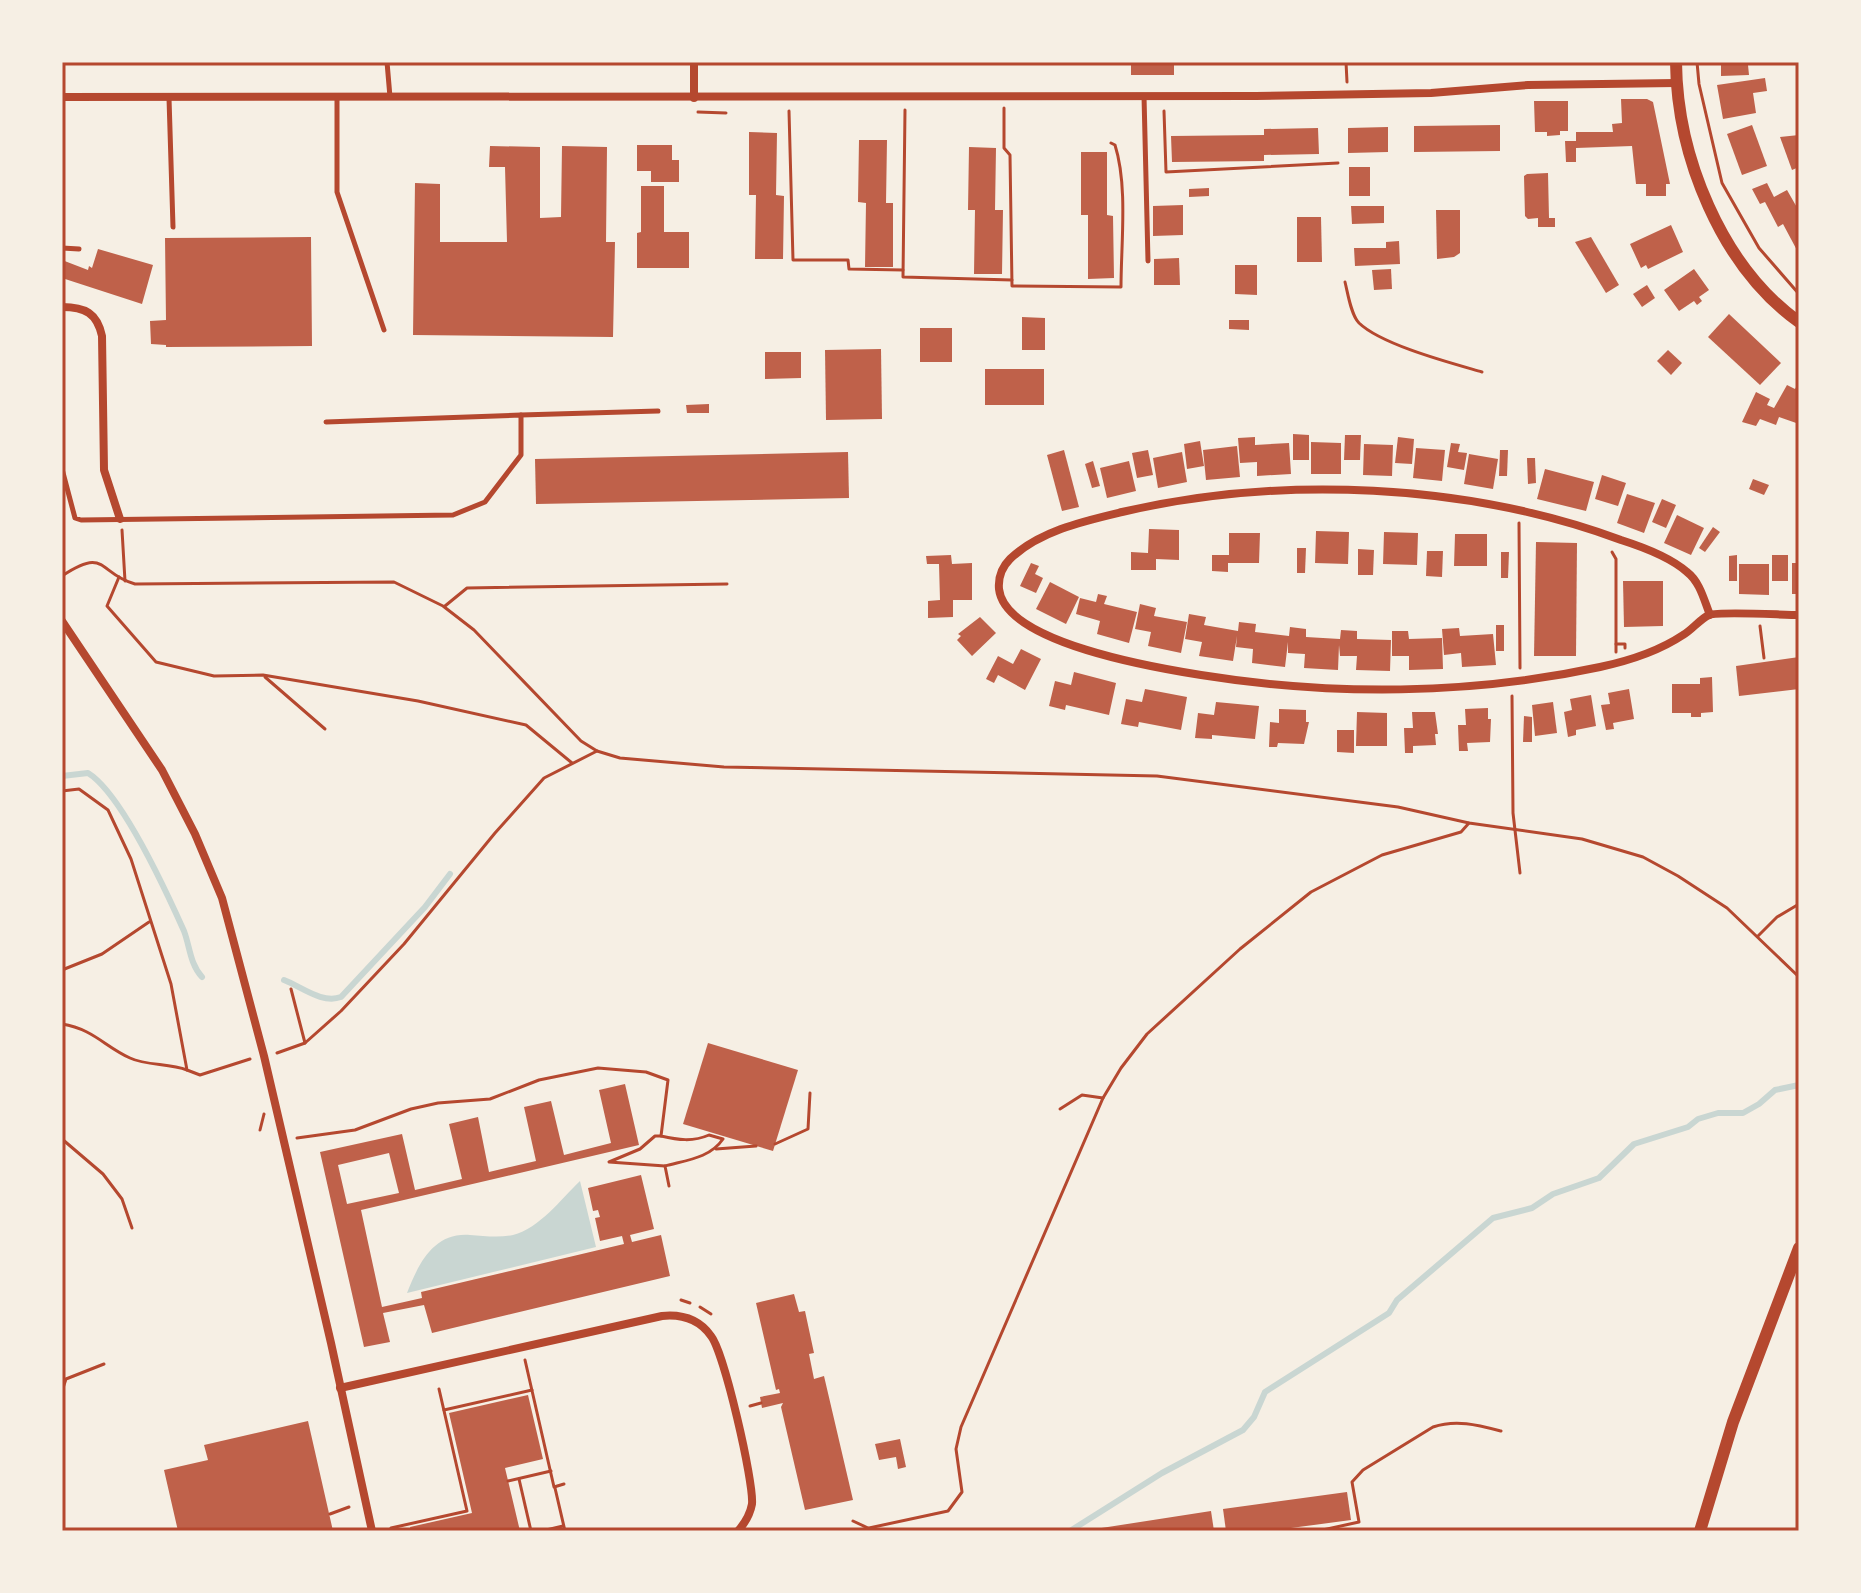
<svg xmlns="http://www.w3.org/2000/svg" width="1861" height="1593" viewBox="0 0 1861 1593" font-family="Spectral,serif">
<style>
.water{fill:#c9d6d2}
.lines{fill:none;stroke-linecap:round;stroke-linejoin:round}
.stream{stroke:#c9d6d2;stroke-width:6}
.building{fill:#bf614a;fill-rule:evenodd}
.path{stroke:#b5482f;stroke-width:3}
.service{stroke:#b5482f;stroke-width:5}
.minor{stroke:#b5482f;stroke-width:8}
.tertiary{stroke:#b5482f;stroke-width:12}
.neatline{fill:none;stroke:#b5482f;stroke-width:3}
</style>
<rect width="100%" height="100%" fill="#f6efe4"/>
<path class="water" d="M 580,1181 L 596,1247 L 407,1293 C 418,1265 433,1232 470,1235 C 484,1236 499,1238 513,1235 C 540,1228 561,1199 580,1181 Z"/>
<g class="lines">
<g class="stream">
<path d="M 62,776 L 88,773 C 122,794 167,893 184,931 C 190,947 190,964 202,977"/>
<path d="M 284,980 C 302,987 322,1004 341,997 L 425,907 L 450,874"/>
<path d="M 1070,1531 L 1162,1473 L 1243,1430 L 1254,1417 L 1265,1392 L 1389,1313 L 1397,1300 L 1493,1218 L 1532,1208 L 1553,1194 L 1599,1178 L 1634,1144 L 1688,1127 L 1698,1119 L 1718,1113 L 1743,1113 L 1759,1104 L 1775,1090 L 1799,1085"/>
</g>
</g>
<g class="building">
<rect x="1131" y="62" width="43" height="13"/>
<path d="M 1721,62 L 1759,62 L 1759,64 L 1748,65 L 1749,75 L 1721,76 Z"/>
<path d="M 1765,78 L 1767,91 L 1753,93 L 1756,113 L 1723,119 L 1717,85 Z"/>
<path d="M 1621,99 L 1647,99 L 1653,102 L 1670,184 L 1666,184 L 1666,196 L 1646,196 L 1646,184 L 1636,184 L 1632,146 L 1576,148 L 1576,162 L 1566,162 L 1565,141 L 1576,141 L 1576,132 L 1613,132 L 1612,124 L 1622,123 Z"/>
<path d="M 1534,101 L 1568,101 L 1568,131 L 1560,131 L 1560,135 L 1547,136 L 1547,132 L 1535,132 Z"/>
<path d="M 1500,125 L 1500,151 L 1414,152 L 1414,126 Z"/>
<path d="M 1752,125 L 1767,166 L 1742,175 L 1727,134 Z"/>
<path d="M 1388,127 L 1388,152 L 1348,153 L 1348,128 Z"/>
<path d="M 1318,128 L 1319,154 L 1264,155 L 1264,161 L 1172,162 L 1171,136 L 1264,135 L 1264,129 Z"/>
<path d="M 749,132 L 777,133 L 776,195 L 784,196 L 783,259 L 755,259 L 756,195 L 749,195 Z"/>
<path d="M 1799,135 L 1799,167 L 1792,170 L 1780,137 Z"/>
<path d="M 859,140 L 887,140 L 886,203 L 893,203 L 893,267 L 865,267 L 866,203 L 858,202 Z"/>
<path d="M 637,145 L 672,145 L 672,160 L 679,160 L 679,182 L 651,182 L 651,171 L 637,171 Z"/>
<path d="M 490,146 L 540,147 L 540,218 L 561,217 L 562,146 L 607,147 L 606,242 L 615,242 L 613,337 L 413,335 L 415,183 L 440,184 L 440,242 L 507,242 L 505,167 L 489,167 Z"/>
<path d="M 969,147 L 996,148 L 995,210 L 1003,210 L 1002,274 L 974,274 L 975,210 L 968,210 Z"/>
<path d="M 1081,152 L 1107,152 L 1107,215 L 1113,216 L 1114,278 L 1088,279 L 1088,215 L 1081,215 Z"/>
<rect x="1349" y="167" width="21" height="29"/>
<path d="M 1548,173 L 1549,218 L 1555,218 L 1555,227 L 1538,227 L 1538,218 L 1528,219 L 1525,216 L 1524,176 L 1527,174 Z"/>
<path d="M 1767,183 L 1774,197 L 1787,190 L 1799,211 L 1799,254 L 1783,224 L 1778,227 L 1765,202 L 1760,204 L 1752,189 Z"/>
<path d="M 641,186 L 664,186 L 664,232 L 689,232 L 689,268 L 637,268 L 637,233 L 641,232 Z"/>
<path d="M 1209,188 L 1209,196 L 1189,197 L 1189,189 Z"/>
<path d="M 1183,205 L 1183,235 L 1153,236 L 1153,206 Z"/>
<path d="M 1351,206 L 1384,206 L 1384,223 L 1352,224 Z"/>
<path d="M 1436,210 L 1460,210 L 1460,253 L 1454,257 L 1437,259 Z"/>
<path d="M 1297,217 L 1321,217 L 1322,262 L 1297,262 Z"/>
<path d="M 1671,225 L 1683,252 L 1648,269 L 1646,265 L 1641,268 L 1630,244 Z"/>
<path d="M 311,237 L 312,346 L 166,347 L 166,345 L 151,344 L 150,321 L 166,320 L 165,238 Z"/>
<path d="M 1591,237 L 1619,285 L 1606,293 L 1575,242 Z"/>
<path d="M 1399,241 L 1400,264 L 1355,266 L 1354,248 L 1386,248 L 1386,242 Z"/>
<path d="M 98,249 L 153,265 L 142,304 L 62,278 L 62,260 L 88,270 L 89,266 L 92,268 Z"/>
<path d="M 1179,258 L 1180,285 L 1154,285 L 1154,259 Z"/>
<path d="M 1235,265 L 1257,265 L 1257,295 L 1235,294 Z"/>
<path d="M 1391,269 L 1392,289 L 1374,290 L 1372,270 Z"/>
<path d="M 1694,269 L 1709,290 L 1699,297 L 1702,301 L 1697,305 L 1694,301 L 1679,311 L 1664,290 Z"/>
<path d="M 1647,285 L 1655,298 L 1642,307 L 1633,294 Z"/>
<path d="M 1729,314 L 1781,363 L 1760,385 L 1708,337 Z"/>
<path d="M 1022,317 L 1045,318 L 1045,350 L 1022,350 Z"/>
<path d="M 1229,320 L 1249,320 L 1249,330 L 1229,329 Z"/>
<rect x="920" y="328" width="32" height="34"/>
<path d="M 881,349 L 882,419 L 826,420 L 825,350 Z"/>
<path d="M 1668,350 L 1682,363 L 1671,375 L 1657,361 Z"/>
<path d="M 765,352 L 801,352 L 801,378 L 765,379 Z"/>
<rect x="985" y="369" width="59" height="36"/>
<path d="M 1799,382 L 1799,424 L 1779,417 L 1776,425 L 1760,419 L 1756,426 L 1742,422 L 1756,392 L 1770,399 L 1767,405 L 1774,408 L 1787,385 L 1795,389 Z"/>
<path d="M 709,404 L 709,413 L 687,413 L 686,405 Z"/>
<path d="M 1293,434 L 1309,435 L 1309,460 L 1293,460 Z"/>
<path d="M 1345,435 L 1361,435 L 1360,460 L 1344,460 Z"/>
<path d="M 1255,437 L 1255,445 L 1289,443 L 1291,474 L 1257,476 L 1257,462 L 1240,463 L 1238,438 Z"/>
<path d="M 1398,437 L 1414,439 L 1412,464 L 1395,463 Z"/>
<path d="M 1200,441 L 1204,466 L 1187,469 L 1184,444 Z"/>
<path d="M 1311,442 L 1341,443 L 1341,474 L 1311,474 Z"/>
<path d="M 1451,443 L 1460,444 L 1458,452 L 1467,453 L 1464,470 L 1447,467 Z"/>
<path d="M 1364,444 L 1393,445 L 1392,476 L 1363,475 Z"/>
<path d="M 1237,446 L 1240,477 L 1206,480 L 1203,450 Z"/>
<path d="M 1416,448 L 1445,450 L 1442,481 L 1413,478 Z"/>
<path d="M 1064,450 L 1079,507 L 1062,511 L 1047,455 Z"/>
<path d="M 1148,450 L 1153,475 L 1137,478 L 1132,453 Z"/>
<path d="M 1500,450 L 1508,450 L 1507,476 L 1499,476 Z"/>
<path d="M 848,452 L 849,498 L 536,504 L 535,459 Z"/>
<path d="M 1182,452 L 1187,482 L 1158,488 L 1153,458 Z"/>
<path d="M 1469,454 L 1498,459 L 1493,489 L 1464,484 Z"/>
<path d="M 1527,458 L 1535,458 L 1536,483 L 1528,484 Z"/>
<path d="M 1093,461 L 1100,486 L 1092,488 L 1085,464 Z"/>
<path d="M 1129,461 L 1136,491 L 1107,498 L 1100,468 Z"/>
<path d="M 1545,469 L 1594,482 L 1586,511 L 1537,499 Z"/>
<path d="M 1602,475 L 1626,483 L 1618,506 L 1595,499 Z"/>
<path d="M 1753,479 L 1769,485 L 1764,495 L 1749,489 Z"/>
<path d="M 1627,494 L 1655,503 L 1644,533 L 1617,523 Z"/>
<path d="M 1662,499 L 1676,505 L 1666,528 L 1652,522 Z"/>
<path d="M 1677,515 L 1704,528 L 1691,555 L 1664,543 Z"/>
<path d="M 1713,527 L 1720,532 L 1705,552 L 1699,548 Z"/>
<path d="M 1149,529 L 1179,530 L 1179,560 L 1156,559 L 1156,570 L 1131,570 L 1131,552 L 1148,553 Z"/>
<path d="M 1316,531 L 1349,532 L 1348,564 L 1315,563 Z"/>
<path d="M 1384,532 L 1418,533 L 1417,565 L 1383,564 Z"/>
<path d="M 1229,533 L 1260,533 L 1259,563 L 1228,563 L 1228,572 L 1212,571 L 1212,555 L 1229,555 Z"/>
<path d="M 1455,534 L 1487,534 L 1487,566 L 1454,566 Z"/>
<path d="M 1536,542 L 1577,543 L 1576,656 L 1534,656 Z"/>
<path d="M 1297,548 L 1306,548 L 1305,573 L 1297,573 Z"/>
<path d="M 1358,549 L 1374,550 L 1373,575 L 1358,575 Z"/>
<path d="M 1427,551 L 1443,551 L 1442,577 L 1426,576 Z"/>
<path d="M 1501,552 L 1509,552 L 1508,578 L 1501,578 Z"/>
<path d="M 951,555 L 952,564 L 972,563 L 972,600 L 953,600 L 953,617 L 928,618 L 928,601 L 940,600 L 939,564 L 927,564 L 926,556 Z"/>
<path d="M 1737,555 L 1737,581 L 1729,581 L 1729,556 Z"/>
<rect x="1772" y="555" width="16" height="26"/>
<path d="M 1031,563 L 1039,566 L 1035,574 L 1043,578 L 1036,593 L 1020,586 Z"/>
<rect x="1792" y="563" width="7" height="31"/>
<path d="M 1739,564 L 1769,564 L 1769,595 L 1739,594 Z"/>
<path d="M 1623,581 L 1663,581 L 1663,626 L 1624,627 Z"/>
<path d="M 1050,582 L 1079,597 L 1066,624 L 1036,609 Z"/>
<path d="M 1098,594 L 1107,596 L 1104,604 L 1137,612 L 1129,643 L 1097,634 L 1100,621 L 1076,614 L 1080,598 L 1096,602 Z"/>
<path d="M 1140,604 L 1156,608 L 1154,616 L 1187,622 L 1181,653 L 1148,646 L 1151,632 L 1135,629 Z"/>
<path d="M 1189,614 L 1206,617 L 1204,625 L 1238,631 L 1239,622 L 1256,624 L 1255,632 L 1289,636 L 1290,627 L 1306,629 L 1306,637 L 1340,639 L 1341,630 L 1357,631 L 1357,639 L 1391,640 L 1390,671 L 1356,670 L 1357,656 L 1340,656 L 1339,645 L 1338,670 L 1304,668 L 1305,654 L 1288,653 L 1288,642 L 1285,667 L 1252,663 L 1253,649 L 1236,647 L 1237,636 L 1233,661 L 1199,656 L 1202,642 L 1185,639 Z"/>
<path d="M 980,617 L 996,633 L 972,656 L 957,640 L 961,636 L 958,634 Z"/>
<rect x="1496" y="625" width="8" height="26"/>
<path d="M 1459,628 L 1460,636 L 1493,634 L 1496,665 L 1462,667 L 1461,653 L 1444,655 L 1442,629 Z"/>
<path d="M 1392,631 L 1408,631 L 1409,639 L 1442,638 L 1443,669 L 1409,670 L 1409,656 L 1392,656 Z"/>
<path d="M 1021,649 L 1041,659 L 1025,690 L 998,675 L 994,683 L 986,679 L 998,656 L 1013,664 Z"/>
<path d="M 1799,657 L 1799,689 L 1739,696 L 1736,666 Z"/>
<path d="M 1074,672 L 1116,683 L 1109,715 L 1066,705 L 1065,710 L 1049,706 L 1055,681 L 1071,685 Z"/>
<path d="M 1712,677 L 1713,712 L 1701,713 L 1701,717 L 1691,717 L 1691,713 L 1672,713 L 1672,684 L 1700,684 L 1700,678 Z"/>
<path d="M 1145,689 L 1187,697 L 1181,730 L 1139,722 L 1138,727 L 1121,724 L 1126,699 L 1142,702 Z"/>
<path d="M 1629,689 L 1634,719 L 1613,723 L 1614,729 L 1606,730 L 1601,705 L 1610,704 L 1608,693 Z"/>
<path d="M 1591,695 L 1596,726 L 1576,730 L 1576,735 L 1568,737 L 1564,712 L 1572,710 L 1570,699 Z"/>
<path d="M 1216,702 L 1259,706 L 1255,739 L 1212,735 L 1212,739 L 1195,738 L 1198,713 L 1214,715 Z"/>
<path d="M 1553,702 L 1557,733 L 1535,736 L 1532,705 Z"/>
<path d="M 1488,708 L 1488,719 L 1491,719 L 1490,742 L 1467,743 L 1468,751 L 1459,751 L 1458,725 L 1466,725 L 1465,709 Z"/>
<path d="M 1279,709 L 1306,710 L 1306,722 L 1309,722 L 1304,744 L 1278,743 L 1277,747 L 1269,747 L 1270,722 L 1279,723 Z"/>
<path d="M 1357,712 L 1387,713 L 1387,746 L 1356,746 Z"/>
<path d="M 1412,712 L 1435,712 L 1438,734 L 1435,734 L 1436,745 L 1413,746 L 1413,753 L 1405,753 L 1404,728 L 1413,728 Z"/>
<path d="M 1524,716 L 1532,717 L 1532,742 L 1523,742 Z"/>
<path d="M 1337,730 L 1354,730 L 1354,753 L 1337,752 Z"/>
<path d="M 708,1043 L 798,1070 L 773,1151 L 683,1124 Z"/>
<path d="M 625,1084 L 639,1145 L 361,1210 L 382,1307 L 422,1298 L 421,1292 L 624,1244 L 622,1236 L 600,1241 L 595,1218 L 600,1217 L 598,1210 L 593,1211 L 588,1188 L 641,1175 L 654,1229 L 630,1235 L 632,1242 L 661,1235 L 670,1276 L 432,1333 L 424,1305 L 383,1313 L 390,1342 L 364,1347 L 320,1152 L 402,1134 L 415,1190 L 462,1179 L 449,1124 L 478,1117 L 489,1172 L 536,1161 L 524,1107 L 551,1101 L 564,1155 L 611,1143 L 599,1090 ZM 389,1153 L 399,1193 L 347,1204 L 338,1165 Z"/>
<path d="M 794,1294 L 799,1312 L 805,1311 L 814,1353 L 809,1354 L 814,1379 L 824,1376 L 853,1500 L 805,1510 L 781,1407 L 783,1403 L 762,1408 L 760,1397 L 780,1393 L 779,1389 L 776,1390 L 756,1303 Z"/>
<path d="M 528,1395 L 543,1459 L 505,1468 L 520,1531 L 411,1531 L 410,1527 L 472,1513 L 449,1413 Z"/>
<path d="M 308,1421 L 333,1531 L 178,1531 L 164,1470 L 208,1460 L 204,1445 Z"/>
<path d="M 900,1439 L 906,1467 L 898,1469 L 896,1457 L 879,1460 L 875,1444 Z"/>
<path d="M 1347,1492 L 1351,1520 L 1269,1531 L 1226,1531 L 1223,1509 Z"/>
<path d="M 1211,1511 L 1214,1531 L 1095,1531 L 1095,1529 Z"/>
</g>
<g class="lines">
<g class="path">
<path d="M 1346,62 L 1347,82"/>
<path d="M 1697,62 L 1699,84 L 1722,183 L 1759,248 L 1799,294"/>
<path d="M 1004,108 L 1004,148 L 1010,155 L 1012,286 L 1121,287 C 1121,244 1128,186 1115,145 L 1111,143"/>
<path d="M 905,110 L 903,277 L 1012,280"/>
<path d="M 789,111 L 793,260 L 848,260 L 849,269 L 903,270"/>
<path d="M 1164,111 L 1166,172 L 1338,163"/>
<path d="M 698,112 L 726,113"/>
<path d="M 1345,282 C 1348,294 1351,315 1359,323 C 1382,345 1451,363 1482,372"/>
<path d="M 1519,523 L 1520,668"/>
<path d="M 122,530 L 125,581"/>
<path d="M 1612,552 L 1616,559 L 1616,644"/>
<path d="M 62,576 C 107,546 98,574 135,584 L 394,582 L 443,606 L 474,630 L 581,741 L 597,751 L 620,758 L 724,767 L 1157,776 L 1398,807 L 1469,823 L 1582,839 L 1643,857 L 1678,876 L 1727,908 L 1799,977"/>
<path d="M 119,577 L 107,606 L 156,662 L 214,676 L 263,675 L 418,701 L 526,725 L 572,763"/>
<path d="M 445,606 L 467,588 L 727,584"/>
<path d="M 1760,626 L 1764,658"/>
<path d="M 1616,652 L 1616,644 L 1625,644 L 1625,648"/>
<path d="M 265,677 L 325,729"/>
<path d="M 1512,696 L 1513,813 L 1520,873"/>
<path d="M 62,791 L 79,789 L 108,810 L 131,859 L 171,984 L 187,1070 L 200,1075 L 250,1059"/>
<path d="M 1758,936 L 1777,917 L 1799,904"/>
<path d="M 62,970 L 102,954 L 149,922"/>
<path d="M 291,989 L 305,1043"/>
<path d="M 62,1024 C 93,1029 104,1046 130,1058 C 147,1066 169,1063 187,1070"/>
<path d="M 277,1053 L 305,1043 L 341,1011 L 404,944 L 495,833 L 544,778 L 597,751"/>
<path d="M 1060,1109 L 1082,1095 L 1103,1098"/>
<path d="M 260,1130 L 264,1114"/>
<path d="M 661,1136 L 655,1136 L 640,1149 L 609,1162 L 665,1166"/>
<path d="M 297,1138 L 355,1130 L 411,1109 L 438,1103 L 490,1099 L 539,1080 L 598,1068 L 646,1072 L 668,1080 L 661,1136 C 678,1140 693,1142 709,1135 L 723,1139 C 710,1158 687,1160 665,1166 L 669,1186"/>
<path d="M 62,1139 L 103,1174 L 122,1199 L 132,1228"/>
<path d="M 775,1144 L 808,1129 L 810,1093"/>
<path d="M 716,1149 L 756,1146"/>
<path d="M 681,1300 L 690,1303"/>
<path d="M 700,1307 L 711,1314"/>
<path d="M 525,1360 L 554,1487 L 564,1484"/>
<path d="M 62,1391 L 66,1379 L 104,1364"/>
<path d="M 750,1406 L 761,1403"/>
<path d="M 444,1410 L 532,1390"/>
<path d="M 519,1479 L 531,1531"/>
<path d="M 508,1481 L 551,1471"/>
<path d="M 555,1488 L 565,1531"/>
<path d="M 330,1514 L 349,1507"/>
<path d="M 853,1521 L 868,1528"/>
<path d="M 391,1528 L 467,1511 L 439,1389"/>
<path d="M 542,1531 L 563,1526"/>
<path d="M 855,1531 L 948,1511 L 962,1492 L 956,1449 L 961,1427 L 1103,1098 L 1121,1068 L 1147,1034 L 1240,949 L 1311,892 L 1382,855 L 1461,832 L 1469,823"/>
<path d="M 1318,1531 L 1359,1522 L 1352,1482 L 1363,1470 L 1433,1427 C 1456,1419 1478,1425 1501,1431"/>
</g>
<g class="service">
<path d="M 387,62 L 390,97"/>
<path d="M 1144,96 L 1148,261"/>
<path d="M 169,98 L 173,227"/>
<path d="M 337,98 L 337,192 L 384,330"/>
<path d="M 62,248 L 79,249"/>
<path d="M 521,415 L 658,411"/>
<path d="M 62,469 L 75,518 L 81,520 L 453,515 L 485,502 L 521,455 L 521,415 L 326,422"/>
</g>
<g class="minor">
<path d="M 62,97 L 1256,96 L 1431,93 L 1528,85 L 1676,83"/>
<path d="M 694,98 L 694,62"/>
<path d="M 62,307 C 85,307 97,313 102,336 L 104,470 L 120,519"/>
<path d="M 1710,615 C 1704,600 1700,582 1687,572 C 1670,557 1643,547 1621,540 C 1467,483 1281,475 1122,512 C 1084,521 1039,531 1010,559 C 1002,567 998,577 999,589 C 1005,643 1157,668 1201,675 C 1331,696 1471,695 1600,667 C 1628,661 1659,651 1683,635 C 1692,630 1700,619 1709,615 C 1721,611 1782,615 1799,615"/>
<path d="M 62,621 L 162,770 L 195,834 L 222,898 L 264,1056 L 331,1343 L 372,1531"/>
<path d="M 340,1388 L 662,1316 C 682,1314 699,1319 711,1336 C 724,1352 754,1482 752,1504 C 750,1515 745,1523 738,1531"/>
</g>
<g class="tertiary">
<path d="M 1676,62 C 1677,156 1721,266 1799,322"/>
<path d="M 1700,1531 L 1733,1422 L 1799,1248"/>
</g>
</g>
<rect width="1861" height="1593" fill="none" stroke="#f6efe4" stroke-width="128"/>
<rect x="64" y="64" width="1733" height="1465" class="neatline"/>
</svg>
